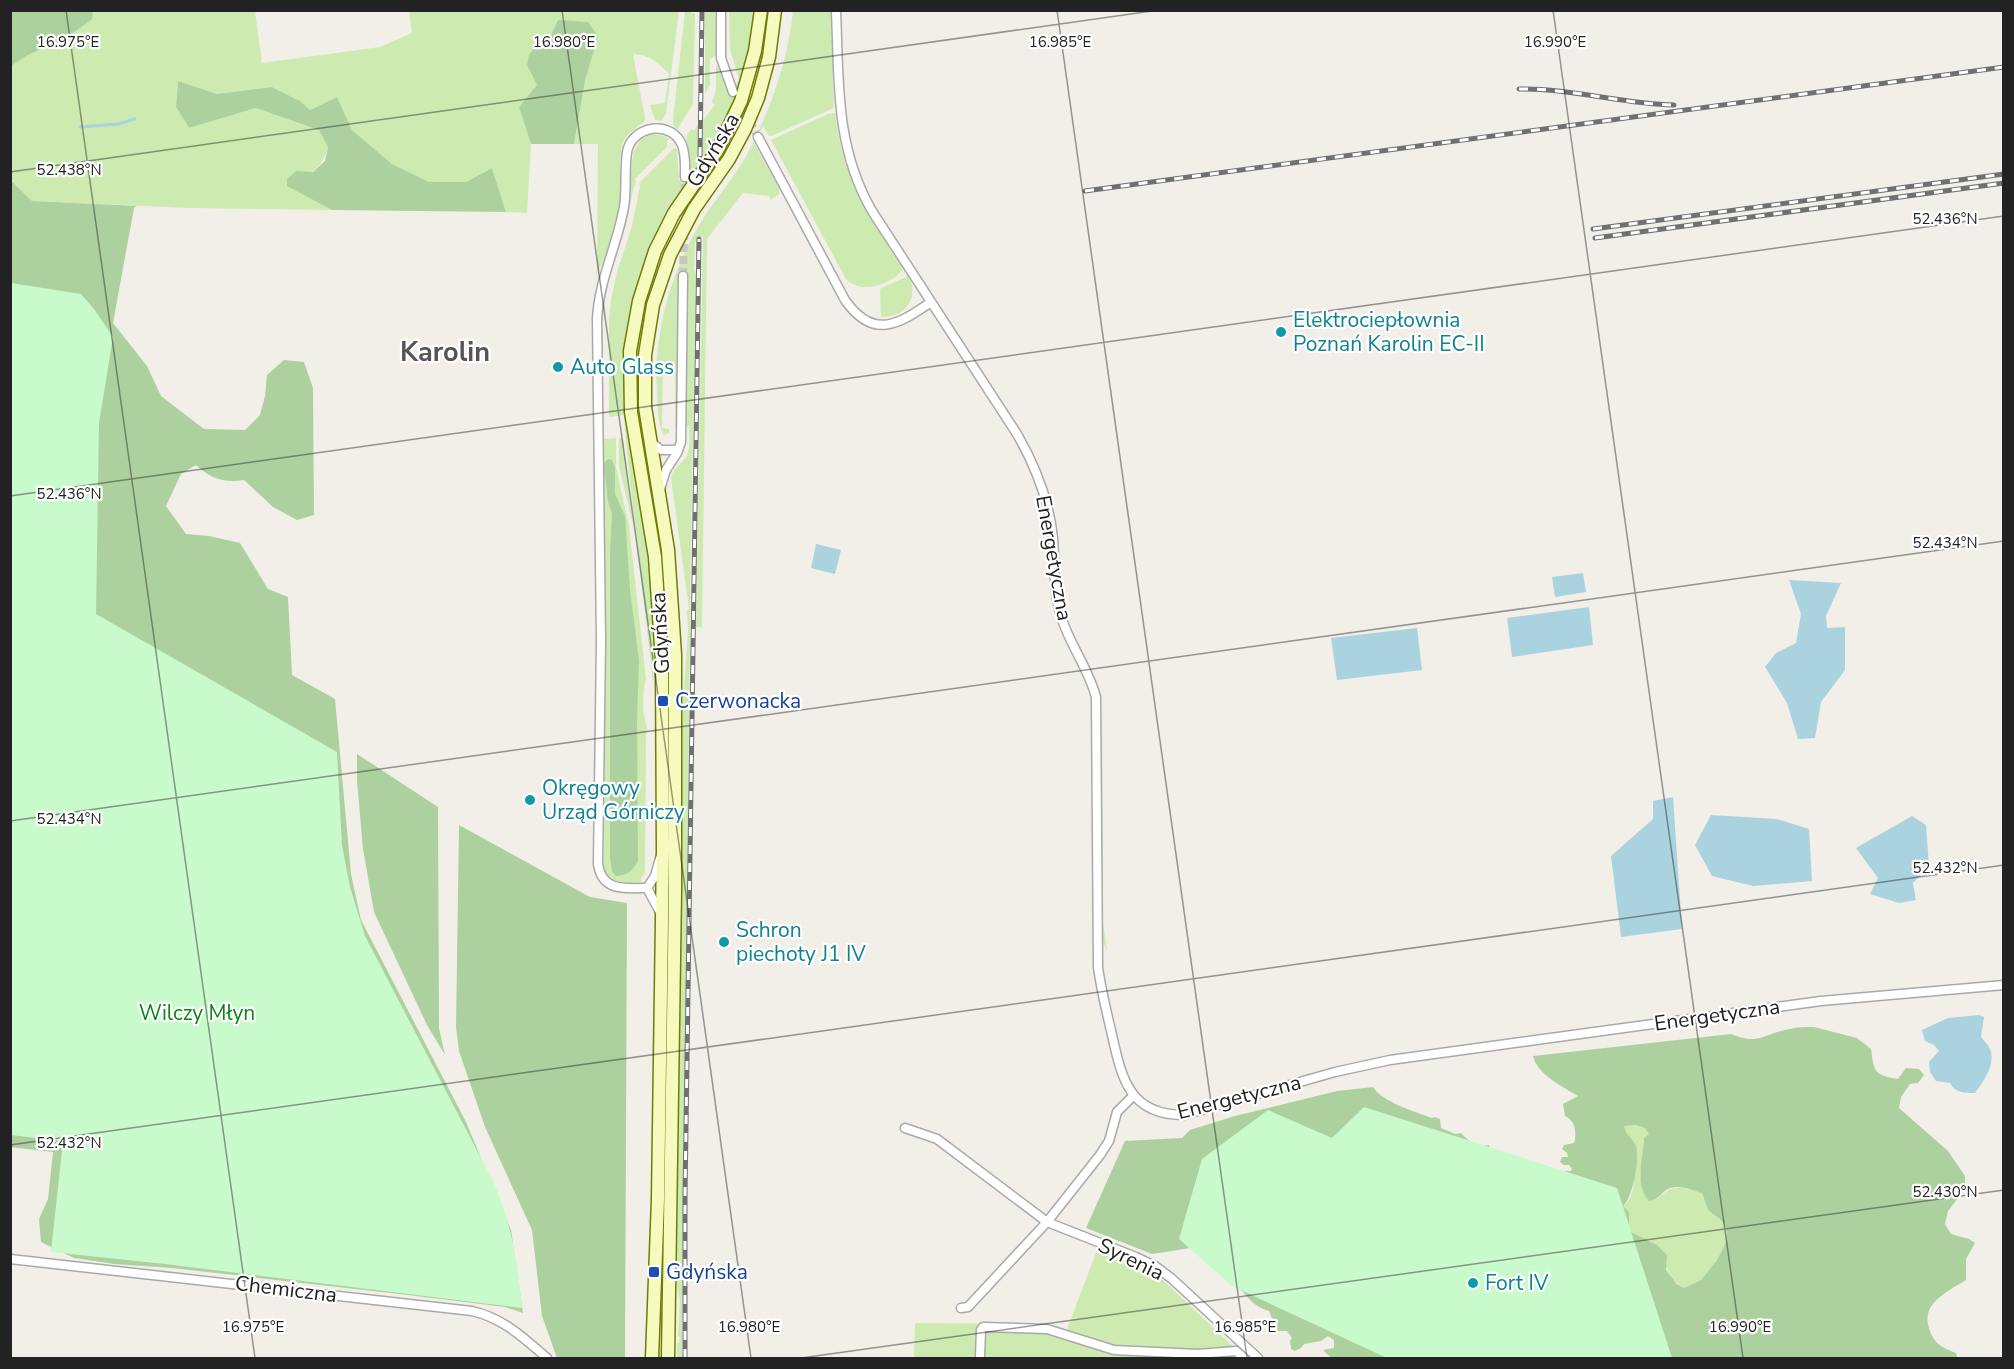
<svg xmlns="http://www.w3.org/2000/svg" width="2014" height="1369" viewBox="0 0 2014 1369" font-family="'Nunito Sans',sans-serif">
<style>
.grass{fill:#cdebb0}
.forest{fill:#add19e;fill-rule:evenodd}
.park{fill:#c8facc}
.water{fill:#aad3df}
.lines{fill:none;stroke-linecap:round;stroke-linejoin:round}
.stream{stroke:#aad3df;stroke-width:3}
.street-tunnel{stroke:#c8c6c1;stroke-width:8;stroke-dasharray:8 4;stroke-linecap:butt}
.street-casing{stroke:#a9a9a9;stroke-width:11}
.secondary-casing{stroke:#707d05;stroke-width:15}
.street{stroke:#fff;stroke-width:8}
.secondary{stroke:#f7fabf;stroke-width:12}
.rail-casing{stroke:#707070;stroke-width:5}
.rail{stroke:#fff;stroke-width:3;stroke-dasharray:9;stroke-linecap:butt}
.ticks{fill:none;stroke:#222;stroke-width:1.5;stroke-opacity:0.45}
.culture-dot{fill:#0f9aa8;stroke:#fff;stroke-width:2}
.transit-dot{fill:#1a4fb4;stroke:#fff;stroke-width:2}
.labels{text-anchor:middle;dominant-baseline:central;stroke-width:4.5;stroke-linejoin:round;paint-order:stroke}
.street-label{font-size:21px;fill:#222;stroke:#fff}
.culture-label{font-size:21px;fill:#0d838f;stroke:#fff;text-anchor:start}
.transit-label{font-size:21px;fill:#164399;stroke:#fff;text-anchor:start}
.park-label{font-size:21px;fill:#0c8416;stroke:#fff}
.district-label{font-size:27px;font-weight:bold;fill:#555;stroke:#fff}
.ticks-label{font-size:15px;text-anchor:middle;fill:#222;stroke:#fff;stroke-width:4.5;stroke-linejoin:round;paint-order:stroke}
</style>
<rect width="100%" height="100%" fill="#f2efe9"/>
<g class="grass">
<path d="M 93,11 L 255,11 L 262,63 L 380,47 L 412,33 L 409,11 L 679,11 L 666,113 L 662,121 L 655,120 L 650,105 L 665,103 L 669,74 C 658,62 649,55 633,54 L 645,118 L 644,122 C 636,129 625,134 622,145 C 619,159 621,178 621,192 C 620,216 609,258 594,277 L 597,270 L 598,144 L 574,144 L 585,81 L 598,36 L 549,38 L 546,47 L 527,65 L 538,85 L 519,107 L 531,144 L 527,213 L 506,212 L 492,168 L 466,182 L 429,182 L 392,164 L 352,130 L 337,97 L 310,110 L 300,101 L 272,87 L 217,94 L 178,81 L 176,107 L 189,128 L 256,108 L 320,130 L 328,147 C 322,171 307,175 287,185 L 332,210 L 188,208 L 32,201 L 11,179 L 10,66 L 26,56 L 68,37 L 91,19 Z"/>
<path d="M 685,11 L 692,11 L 692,13 L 695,13 L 693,104 L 677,130 L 673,125 L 673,119 Z"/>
<path d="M 705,11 L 715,11 L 716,55 L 710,59 L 710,85 L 705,94 Z"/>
<path d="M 729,11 L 754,11 C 750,49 742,89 725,124 C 711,153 690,177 673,204 C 650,241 635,283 627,327 C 617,388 631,446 642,506 C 651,563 659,625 653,683 C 643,594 631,503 624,415 L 609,417 L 609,322 L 611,299 L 617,272 L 632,226 L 640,186 L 639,183 L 674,148 L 677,149 L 679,180 L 690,174 L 689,150 L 686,137 L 691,129 L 694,131 L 698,125 L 698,157 L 702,155 L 702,121 L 715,105 L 712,102 L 716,89 L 716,66 L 717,65 L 730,97 L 739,79 L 730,49 Z"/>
<path d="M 793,11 L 831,11 L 834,108 L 771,136 L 769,136 L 763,126 L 754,143 L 779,188 L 779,194 L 771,200 L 769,196 L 743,193 L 707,239 L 702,627 L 696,627 L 703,236 L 695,242 L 694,269 L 696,274 L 691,534 L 682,1358 L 677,1358 L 677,1343 L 679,1343 L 680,1337 L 678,1336 L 680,1300 L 675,1277 L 681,895 L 682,720 L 688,630 L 687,610 L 689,609 L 671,478 C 673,467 681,465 686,457 C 691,449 689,435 689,426 L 686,426 L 687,273 L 678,279 L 677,426 L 675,426 L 675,367 L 663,367 L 662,428 L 669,429 L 669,433 L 664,435 C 657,425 658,404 657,391 C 653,331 672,268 704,217 C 719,194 737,174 750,149 C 772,105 788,60 793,11 Z"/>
<path d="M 835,113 C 843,181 868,214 903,269 C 892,285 860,295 846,279 L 771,140 L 828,114 Z"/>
<path d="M 652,134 L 664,136 L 669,139 L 667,141 L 667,147 L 635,179 L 636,182 L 633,190 L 626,225 L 611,270 L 605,298 L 603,322 L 602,417 L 601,351 L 604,298 L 627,215 L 633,153 L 641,139 Z"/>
<path d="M 908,276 C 921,298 904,318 881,317 L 880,289 Z"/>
<path d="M 616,438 L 616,467 L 629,526 L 646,679 C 642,694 642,713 647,727 L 646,732 L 645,873 L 641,878 L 641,882 C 626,884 609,884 604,868 L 605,654 L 602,439 Z"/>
<path d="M 619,438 L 623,439 L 633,525 L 619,466 Z"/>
<path d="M 1103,694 L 1103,923 L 1107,951 L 1102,938 Z"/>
<path d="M 1636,1125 L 1645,1128 L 1650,1134 L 1644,1139 L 1640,1177 L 1657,1199 C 1675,1182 1681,1188 1702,1193 L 1708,1210 L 1721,1220 L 1727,1230 L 1726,1242 L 1717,1260 L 1701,1280 L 1684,1288 C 1668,1278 1663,1262 1657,1245 L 1631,1232 L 1623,1208 L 1623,1206 C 1636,1196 1633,1181 1635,1166 C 1635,1163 1637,1160 1637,1157 C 1637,1148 1631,1138 1624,1132 L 1624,1126 Z"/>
<path d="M 1097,1250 L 1129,1261 L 1161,1278 L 1245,1358 L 914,1358 L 915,1323 L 1038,1324 L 1066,1332 Z"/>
</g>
<g class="forest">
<path d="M 11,10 L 93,10 L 93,11 L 92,19 L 68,37 L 26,56 L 11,66 Z"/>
<path d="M 558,20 L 588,22 L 598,36 L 585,81 L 574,144 L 531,144 L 519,107 L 537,85 L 527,65 L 529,55 L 535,47 L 546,47 Z"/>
<path d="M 178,81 L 217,94 L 272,87 L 300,101 L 310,110 L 337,97 L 352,130 L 392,164 L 429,182 L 466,182 L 492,168 L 506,212 L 332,210 L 287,186 L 287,179 L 296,171 L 313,172 L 325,161 L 328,147 L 319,130 L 256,108 L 189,128 L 176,107 Z"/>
<path d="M 10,179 L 32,201 L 137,206 L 134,208 L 113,323 L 147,366 L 161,396 L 204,429 L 245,430 L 260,415 L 265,396 L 267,375 L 284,360 L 304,362 L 313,388 L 314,515 L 297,520 L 273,507 L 244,480 C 224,483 211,479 196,465 L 181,474 L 166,506 L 186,534 L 209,536 L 240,543 L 268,589 L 288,597 L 292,675 L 335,699 L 351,874 L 361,920 L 466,1122 L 511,1230 L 523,1313 L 505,1307 L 408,1295 L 172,1268 L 114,1264 L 74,1258 L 41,1242 L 39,1219 L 48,1199 L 53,1152 L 10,1147 Z"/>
<path d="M 608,459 L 612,460 L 615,467 L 615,494 L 625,516 L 630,590 L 639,660 L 637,720 L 638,861 C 632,872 628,875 616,876 L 612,871 L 610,858 L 610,552 L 612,513 L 608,502 L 604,468 L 605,462 Z"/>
<path d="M 357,754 L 438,807 L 439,1028 L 445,1055 L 427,1025 L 374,912 L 363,849 L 357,781 Z"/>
<path d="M 459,825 L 590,897 L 627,903 L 625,1358 L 557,1358 L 542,1316 L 532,1230 L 485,1127 L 459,1051 L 456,1027 Z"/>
<path d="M 1814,1027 L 1857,1038 L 1871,1049 C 1874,1072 1874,1075 1898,1079 L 1906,1068 L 1919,1069 L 1924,1075 L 1918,1083 L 1910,1084 L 1901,1097 L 1899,1108 L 1948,1151 L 1965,1176 L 1965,1189 L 1948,1211 L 1945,1224 L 1951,1234 L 1969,1239 L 1975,1243 L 1966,1259 L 1966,1280 C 1947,1292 1921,1303 1929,1328 C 1934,1344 1941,1347 1956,1353 L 1957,1358 L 1331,1358 L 1323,1350 L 1334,1348 L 1334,1340 L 1328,1336 L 1321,1341 L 1304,1344 L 1301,1348 L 1295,1351 L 1291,1349 L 1290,1341 L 1292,1338 L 1287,1331 L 1277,1331 L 1269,1311 C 1254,1307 1250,1299 1239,1288 C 1225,1274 1207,1262 1191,1248 L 1152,1254 L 1086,1228 L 1125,1141 L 1182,1138 L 1190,1130 L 1235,1116 L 1337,1091 L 1373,1087 C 1382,1102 1416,1112 1432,1118 L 1434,1117 L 1440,1119 L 1441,1128 L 1455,1134 L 1461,1133 C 1468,1141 1478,1148 1489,1145 L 1490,1149 L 1562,1171 L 1571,1171 L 1572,1169 L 1569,1165 L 1564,1165 L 1560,1162 L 1562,1157 L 1568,1157 L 1567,1153 L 1562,1149 L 1564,1145 L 1574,1143 L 1575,1140 C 1576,1129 1575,1121 1565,1116 L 1563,1104 L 1578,1096 C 1563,1087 1537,1074 1533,1056 L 1731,1034 C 1759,1046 1764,1033 1790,1029 C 1798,1027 1806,1027 1814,1027 ZM 1636,1125 L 1645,1128 L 1649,1134 L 1644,1138 C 1643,1160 1634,1184 1649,1201 C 1658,1199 1660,1195 1666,1190 C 1678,1183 1690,1190 1702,1193 L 1708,1210 L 1721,1220 L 1727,1230 L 1726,1242 L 1717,1260 L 1701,1280 L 1684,1288 L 1677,1284 L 1666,1270 L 1667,1255 L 1657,1245 L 1631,1232 L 1629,1227 L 1629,1212 L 1623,1206 C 1633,1198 1640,1158 1636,1146 C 1633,1138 1625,1135 1624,1126 Z"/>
</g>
<g class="park">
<path d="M 11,283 L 81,294 L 94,309 L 113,337 L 99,423 L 96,614 L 337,752 L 342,845 L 350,887 L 365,936 L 495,1185 C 513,1230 517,1261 522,1308 L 165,1264 L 51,1252 L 63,1141 L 10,1135 Z"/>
<path d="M 1364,1107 L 1617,1188 L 1672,1358 L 1387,1358 L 1232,1286 L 1179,1239 L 1202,1159 L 1268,1110 L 1332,1138 Z"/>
</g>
<g class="water">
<path d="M 816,544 L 841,550 L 835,574 L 811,568 Z"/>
<path d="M 1583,573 L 1586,592 L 1555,597 L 1552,577 Z"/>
<path d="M 1789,580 L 1841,583 L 1826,616 L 1827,628 L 1845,627 L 1845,670 L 1821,702 L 1815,738 L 1798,739 L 1787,703 L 1765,667 L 1776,653 L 1796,643 L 1801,614 Z"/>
<path d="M 1589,607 L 1593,645 L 1512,657 L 1507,618 Z"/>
<path d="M 1417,628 L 1422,670 L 1337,680 L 1331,638 Z"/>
<path d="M 1673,797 L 1682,929 L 1621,937 L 1611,856 L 1653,819 L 1653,801 Z"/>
<path d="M 1711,815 L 1777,819 L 1809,829 L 1812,881 L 1753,886 L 1712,876 L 1695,845 Z"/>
<path d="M 1912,816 L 1926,825 L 1929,866 L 1913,883 L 1916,900 L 1899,903 L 1870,894 L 1878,878 L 1856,848 Z"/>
<path d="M 1979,1015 L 1984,1017 L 1981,1037 C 1984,1041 1988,1044 1990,1049 C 1996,1064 1984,1081 1975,1093 C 1965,1093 1955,1093 1950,1083 L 1936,1081 L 1930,1072 L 1929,1062 L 1939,1051 L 1934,1045 L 1925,1041 L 1922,1030 L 1948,1018 Z"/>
</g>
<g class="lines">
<path class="stream" d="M 80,127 L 118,124 L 135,119"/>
<g class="street-tunnel">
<path d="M 738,100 L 758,137"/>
<path d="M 683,276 L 685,177"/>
</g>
<defs>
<g id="street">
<path d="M 721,10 L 721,58 L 733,92"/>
<path d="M 836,10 C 839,81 835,147 872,211 L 1017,434 C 1036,467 1049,500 1053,538 C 1055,564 1053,590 1061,616 C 1069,644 1088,667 1096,697 L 1098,967 C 1101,990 1107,1013 1112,1035 C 1122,1080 1130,1115 1184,1115 L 1335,1072 L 1390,1060 L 1821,1001 L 2004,985"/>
<path d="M 758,137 L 845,300 C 873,340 898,325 931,302"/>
<path d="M 651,442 L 661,450 L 678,450"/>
<path d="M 660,489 L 666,470 L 677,453 L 681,442 L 683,276"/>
<path d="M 647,888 C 625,888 602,892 598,864 L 601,641 L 597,319 C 599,280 617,246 624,207 C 627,191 624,160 628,148 C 637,124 672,121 682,145 C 686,155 685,167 685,177"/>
<path d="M 647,888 L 655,876 L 660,858"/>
<path d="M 647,888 L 660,912"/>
<path d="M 905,1128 L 937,1139 L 1047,1222 L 1136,1257 L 1155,1266 L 1171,1278 L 1258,1358"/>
<path d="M 10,1259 L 472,1311 C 503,1318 524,1338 547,1358"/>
<path d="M 961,1308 L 968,1307 L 1047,1222 L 1100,1155 L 1109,1141 L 1117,1112 L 1133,1096"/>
<path d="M 980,1358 L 981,1330 L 983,1327 L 1047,1329 L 1114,1350 L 1198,1354 L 1236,1351 L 1244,1358"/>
</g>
<g id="secondary">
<path d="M 652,1358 L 658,1199 L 663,849 L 662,661 L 655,557 L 631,412 L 630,351 L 639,301 L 655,251 L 674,213 L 718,149 L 741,101 L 755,51 L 761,10"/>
<path d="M 668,1358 L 675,891 L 675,655 L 668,550 L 645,407 L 645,355 L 653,305 L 670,255 L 694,209 L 729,159 L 745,129 L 758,98 L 769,57 L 775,10"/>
</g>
</defs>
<use href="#street" class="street-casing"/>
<use href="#secondary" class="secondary-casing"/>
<use href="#street" class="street"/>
<use href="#secondary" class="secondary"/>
<defs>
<g id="rail">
<path d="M 1519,89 C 1571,88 1622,104 1674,105"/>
<path d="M 700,156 L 702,10"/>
<path d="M 1085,191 L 2004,67"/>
<path d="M 1593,229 L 2004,174"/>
<path d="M 1595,238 L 2004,183"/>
<path d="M 685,1358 L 685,1196 L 699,239"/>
</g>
</defs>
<use href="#rail" class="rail-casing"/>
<use href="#rail" class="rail"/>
</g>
<path class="ticks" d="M 66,10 L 255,1358M 562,10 L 751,1358M 1057,10 L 1247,1358M 1553,10 L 1743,1358M 10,172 L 1159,10M 10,496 L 2004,216M 10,821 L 2004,541M 10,1145 L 2004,865M 801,1358 L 2004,1190"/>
<g class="culture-dot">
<circle cx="1281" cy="332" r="6"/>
<circle cx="558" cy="367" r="6"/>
<circle cx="530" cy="800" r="6"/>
<circle cx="724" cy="942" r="6"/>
<circle cx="1473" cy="1283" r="6"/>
</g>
<g class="transit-dot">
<rect x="657" y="695" width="12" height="12" rx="3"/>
<rect x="648" y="1266" width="12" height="12" rx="3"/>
</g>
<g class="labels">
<g class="street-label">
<text transform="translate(713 150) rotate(-59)">Gdyńska</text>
<text transform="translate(1054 558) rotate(80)">Energetyczna</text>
<text transform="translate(660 633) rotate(-93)">Gdyńska</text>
<text transform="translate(1717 1015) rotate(-8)">Energetyczna</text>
<text transform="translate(1239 1097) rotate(-14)">Energetyczna</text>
<text transform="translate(1131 1259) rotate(26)">Syrenia</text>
<text transform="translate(286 1289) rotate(7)">Chemiczna</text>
</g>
<g class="culture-label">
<text x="1293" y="320">Elektrociepłownia<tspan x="1293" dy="24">Poznań Karolin EC-II</tspan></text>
<text x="570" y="367">Auto Glass</text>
<text x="542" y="788">Okręgowy<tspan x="542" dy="24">Urząd Górniczy</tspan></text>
<text x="736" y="930">Schron<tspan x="736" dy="24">piechoty J1 IV</tspan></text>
<text x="1485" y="1283">Fort IV</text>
</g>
<g class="transit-label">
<text x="675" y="701">Czerwonacka</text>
<text x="666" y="1272">Gdyńska</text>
</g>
<g class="park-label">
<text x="197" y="1013">Wilczy Młyn</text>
</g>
<g class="district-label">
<text x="445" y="352">Karolin</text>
</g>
</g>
<g class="ticks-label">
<text x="68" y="47">16.975°E</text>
<text x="564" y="47">16.980°E</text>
<text x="1060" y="47">16.985°E</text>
<text x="1555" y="47">16.990°E</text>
<text x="69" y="175">52.438°N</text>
<text x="1945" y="224">52.436°N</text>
<text x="69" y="499">52.436°N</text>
<text x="1945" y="548">52.434°N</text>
<text x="69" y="824">52.434°N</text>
<text x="1945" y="873">52.432°N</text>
<text x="69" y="1148">52.432°N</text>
<text x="1945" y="1197">52.430°N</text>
<text x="253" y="1332">16.975°E</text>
<text x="749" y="1332">16.980°E</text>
<text x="1245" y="1332">16.985°E</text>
<text x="1740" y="1332">16.990°E</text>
</g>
<rect width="2014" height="1369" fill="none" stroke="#222222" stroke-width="24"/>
</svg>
